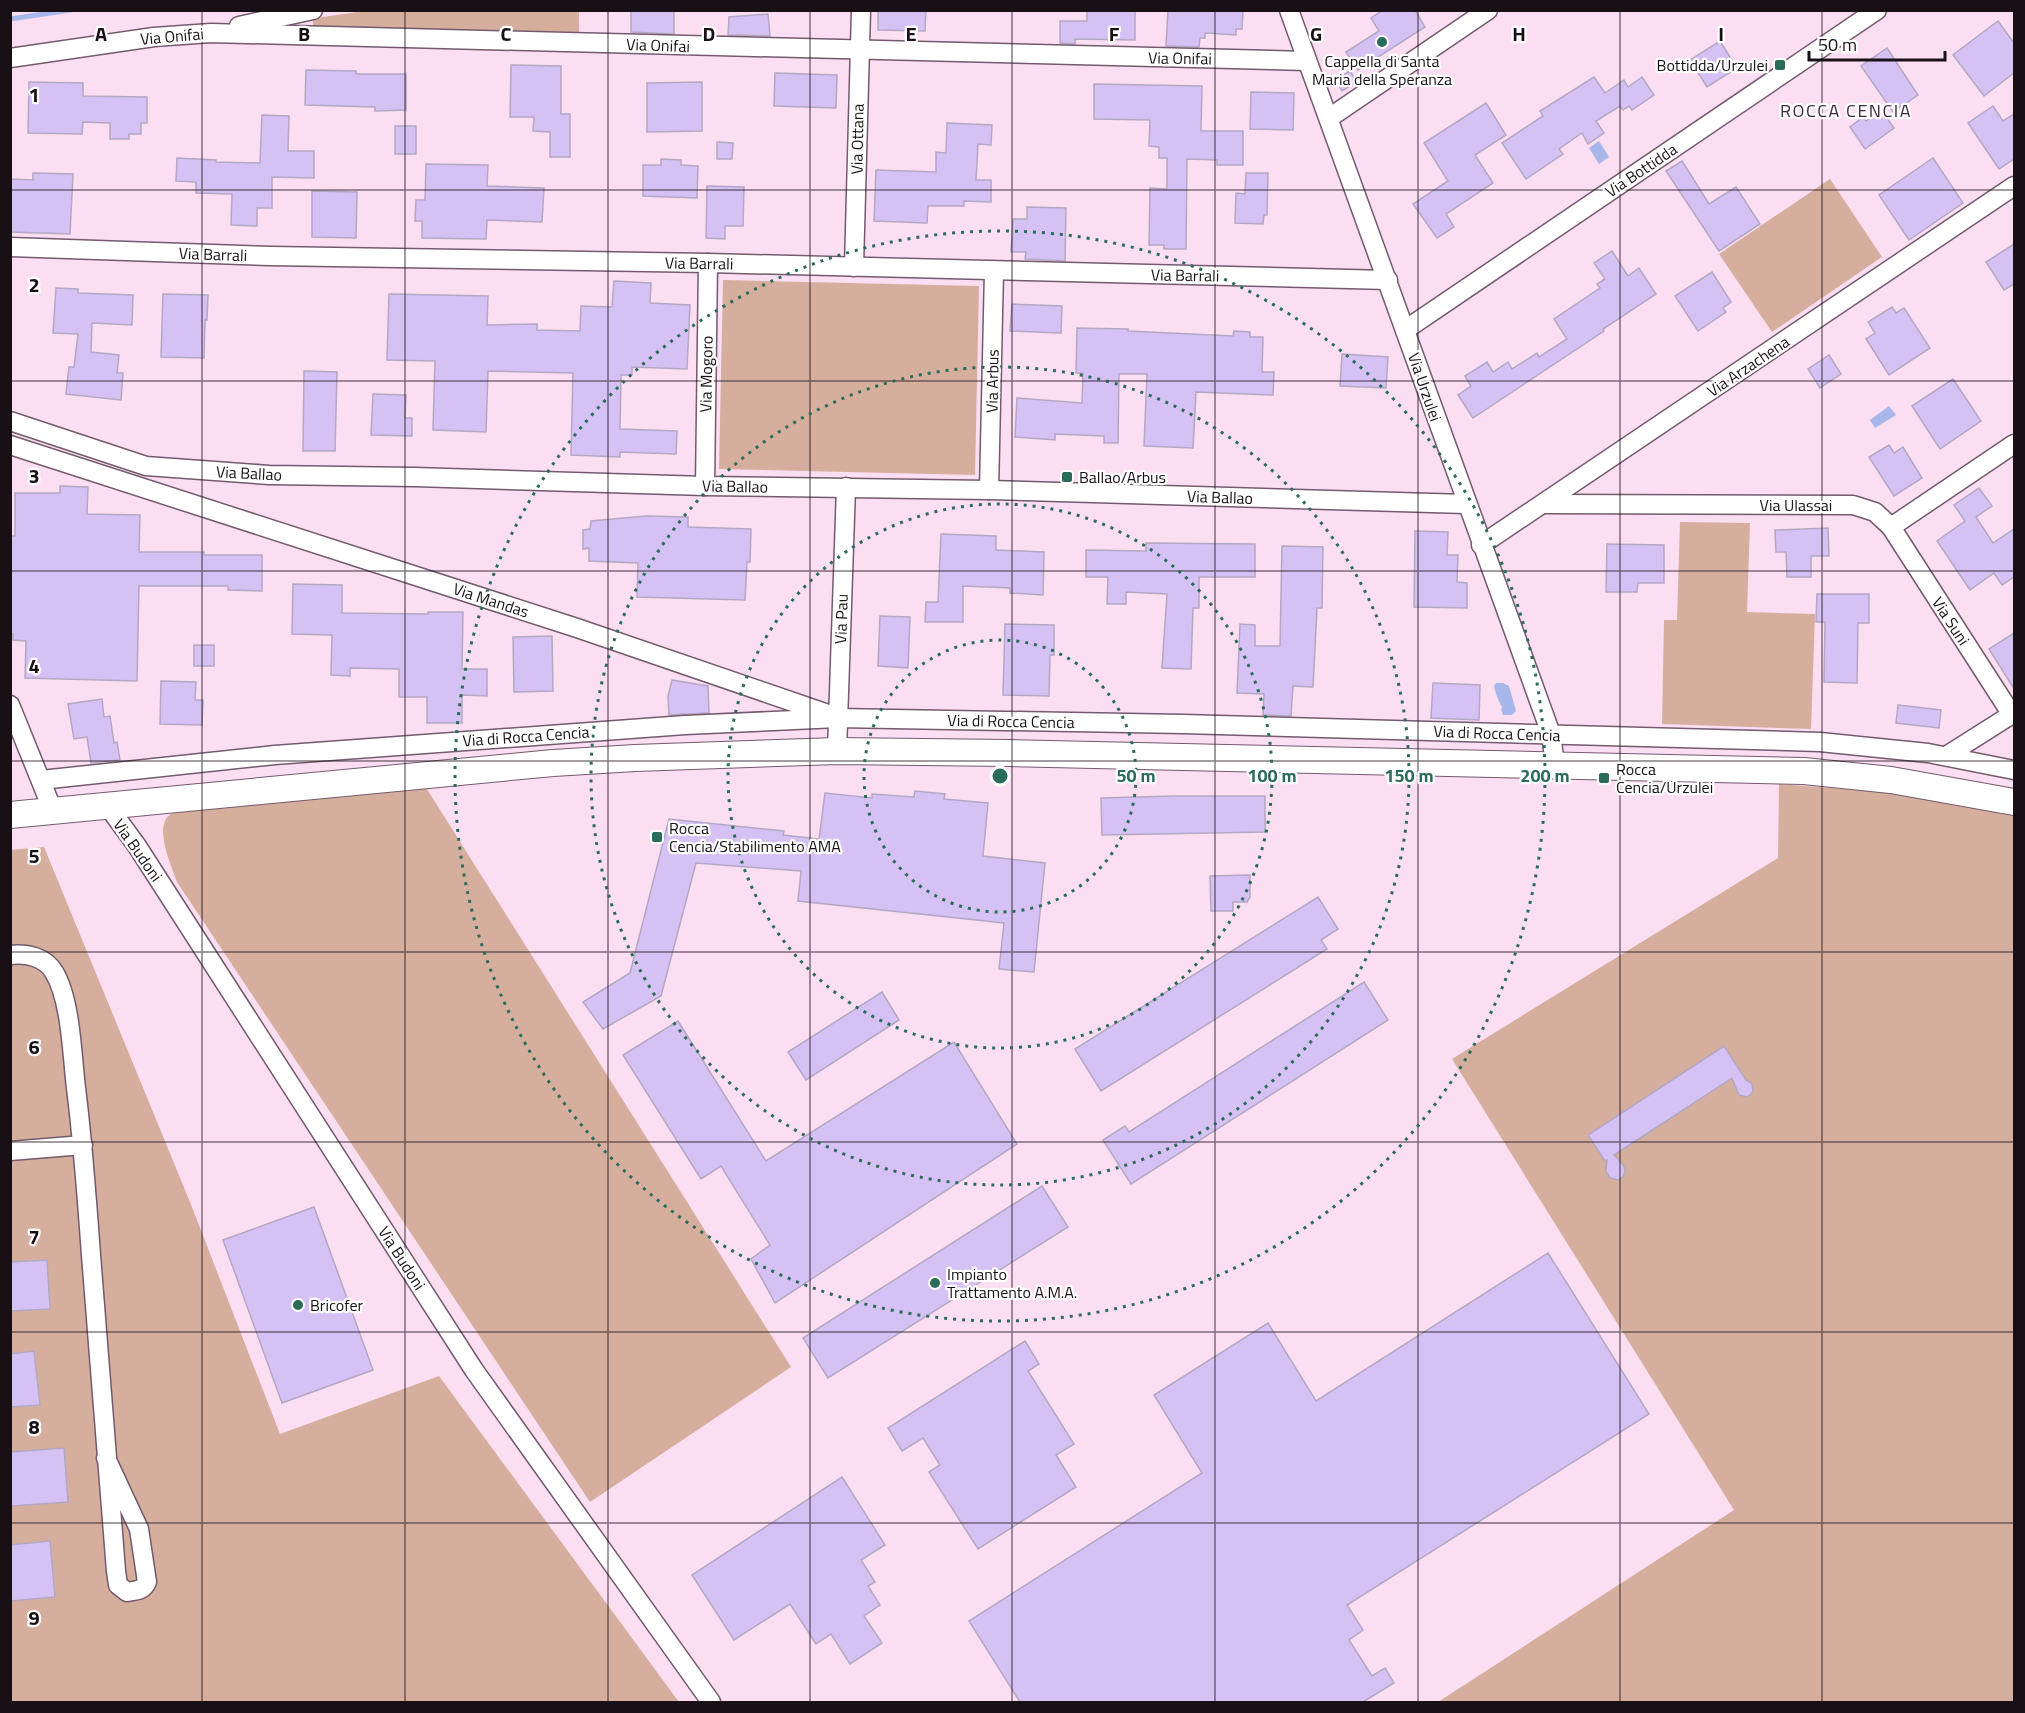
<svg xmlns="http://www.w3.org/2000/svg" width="2025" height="1713" viewBox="0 0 2025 1713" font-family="'Titillium Web',sans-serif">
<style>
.green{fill:#d5ae9e}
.water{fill:#a7b7ea}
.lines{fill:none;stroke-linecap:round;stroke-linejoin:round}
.stream{stroke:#a7b7ea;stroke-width:5}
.building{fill:#d6c1f5;stroke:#b3a8c3;stroke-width:1.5}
.street-casing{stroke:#735a6c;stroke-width:21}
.secondary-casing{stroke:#735a6c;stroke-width:28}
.street{stroke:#fff;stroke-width:18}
.secondary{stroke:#fff;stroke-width:26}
.grid{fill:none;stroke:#191016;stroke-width:1.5;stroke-opacity:0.55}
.ring{fill:none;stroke:#2b6b59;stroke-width:3;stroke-dasharray:3 6}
.poi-dot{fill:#2b6b59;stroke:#fff;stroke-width:2}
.labels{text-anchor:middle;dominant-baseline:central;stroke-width:4.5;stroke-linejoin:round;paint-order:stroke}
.street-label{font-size:16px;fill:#191016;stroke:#fff}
.poi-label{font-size:16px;fill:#191016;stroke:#fff;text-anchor:start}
.neighbourhood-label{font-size:18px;letter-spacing:1.5px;fill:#412b3b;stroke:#fff}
.grid-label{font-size:20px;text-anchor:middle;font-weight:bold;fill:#191016;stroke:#fff;stroke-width:4.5;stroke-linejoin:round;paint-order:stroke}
.centre{fill:#2b6b59;stroke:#fff;stroke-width:3}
.ring-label{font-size:18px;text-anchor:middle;font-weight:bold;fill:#2b6b59;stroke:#fff;stroke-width:4.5;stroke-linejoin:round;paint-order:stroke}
</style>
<rect width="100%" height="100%" fill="#fbdef2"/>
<g class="green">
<path d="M 371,10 L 579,11 L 579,33 L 334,31 L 313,27 L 313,20 L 316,18 Z"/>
<path d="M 1830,179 L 1882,257 L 1772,332 L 1719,254 Z"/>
<path d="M 723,280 L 979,286 L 975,475 L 719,469 Z"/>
<path d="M 1680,522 L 1750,523 L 1747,612 L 1815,614 L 1811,729 L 1662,724 L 1664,620 L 1677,620 Z"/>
<path d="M 1779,784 L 1911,794 L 2014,816 L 2014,1702 L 1438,1702 L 1734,1510 L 1452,1059 L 1778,858 Z"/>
<path d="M 425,786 L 791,1367 L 590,1502 L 177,882 C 172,868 158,836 165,821 C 167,816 171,814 176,811 Z"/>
<path d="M 44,847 L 190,1202 L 280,1434 L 439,1376 L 679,1702 L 11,1702 L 10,850 Z"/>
</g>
<g class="water">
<path d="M 1599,141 L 1609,157 L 1599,164 L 1589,148 Z"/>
<path d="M 1889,406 L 1896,415 L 1875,428 L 1870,420 Z"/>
<path d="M 1496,683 L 1503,683 L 1509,686 L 1516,711 L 1512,715 L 1503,715 L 1501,710 L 1502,707 C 1498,700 1496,695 1494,686 Z"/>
</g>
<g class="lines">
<path class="stream" d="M 10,19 L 71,10"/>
</g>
<g class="building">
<path d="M 631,10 L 674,10 L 674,34 L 631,32 Z"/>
<path d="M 878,10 L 926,10 L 925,31 L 878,30 Z"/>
<path d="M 1087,10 L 1135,10 L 1135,40 L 1075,39 L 1075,44 L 1060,43 L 1060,21 L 1087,21 Z"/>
<path d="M 1168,10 L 1243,10 L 1242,29 L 1236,29 L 1236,35 L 1205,33 L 1205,38 L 1200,38 L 1199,47 L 1166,46 Z"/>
<path d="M 1383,10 L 1415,10 L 1425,27 L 1358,70 L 1346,52 L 1379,31 L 1371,18 Z"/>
<path d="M 768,14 L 770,36 L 728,35 L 729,17 Z"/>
<path d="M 1998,21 L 2014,43 L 2014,73 L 1984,96 L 1953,55 Z"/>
<path d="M 1720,41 L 1737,68 L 1707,87 L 1690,60 Z"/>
<path d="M 1887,48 L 1918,95 L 1893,112 L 1861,66 Z"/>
<path d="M 511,65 L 561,66 L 561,114 L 570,114 L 570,157 L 550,157 L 550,132 L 533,131 L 534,117 L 510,117 Z"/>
<path d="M 306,70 L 356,71 L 356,74 L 406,74 L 406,110 L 375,111 L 375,107 L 305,105 Z"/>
<path d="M 1350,71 L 1357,82 L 1342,91 L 1335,80 Z"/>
<path d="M 775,73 L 837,75 L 836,108 L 774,106 Z"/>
<path d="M 1594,77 L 1605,93 L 1624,80 L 1628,87 L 1642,77 L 1654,95 L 1632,110 L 1629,106 L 1623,110 L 1620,106 L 1596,121 L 1604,133 L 1588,144 L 1582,133 L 1559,149 L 1563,154 L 1526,179 L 1502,143 L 1543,116 L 1540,111 Z"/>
<path d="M 29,82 L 83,83 L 83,96 L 147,97 L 147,123 L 141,123 L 141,134 L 129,134 L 129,139 L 110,139 L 110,123 L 83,122 L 82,134 L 28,133 Z"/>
<path d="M 702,82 L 702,131 L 647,132 L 647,83 Z"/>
<path d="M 1094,84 L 1202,86 L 1201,131 L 1243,131 L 1243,165 L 1217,165 L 1217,160 L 1187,159 L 1186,249 L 1164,249 L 1164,245 L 1149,245 L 1150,188 L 1167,189 L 1167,158 L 1159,158 L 1159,147 L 1149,146 L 1150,120 L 1094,119 Z"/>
<path d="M 1251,92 L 1294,93 L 1293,130 L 1250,129 Z"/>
<path d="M 1486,103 L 1506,135 L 1475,155 L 1493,183 L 1446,214 L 1454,227 L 1437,238 L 1413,204 L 1448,181 L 1424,143 Z"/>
<path d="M 1993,106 L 2003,121 L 2014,114 L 2014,159 L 1999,169 L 1968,123 Z"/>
<path d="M 1881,110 L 1894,128 L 1865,149 L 1850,127 L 1863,117 L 1866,121 Z"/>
<path d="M 262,115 L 289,116 L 288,151 L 314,151 L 314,178 L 272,177 L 272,208 L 257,208 L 257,226 L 231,225 L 232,194 L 196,193 L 196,182 L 176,181 L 177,158 L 216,160 L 216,162 L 260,163 Z"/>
<path d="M 947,123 L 992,125 L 991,145 L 978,144 L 976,180 L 991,180 L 991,202 L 964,201 L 964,206 L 928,206 L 927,223 L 874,221 L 876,170 L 936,172 L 936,152 L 946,153 Z"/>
<rect x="395" y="126" width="21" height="28"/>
<path d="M 717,142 L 733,143 L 732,159 L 717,159 Z"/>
<path d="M 1933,158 L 1963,203 L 1909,240 L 1879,195 Z"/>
<path d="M 661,159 L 681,160 L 681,165 L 698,166 L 697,198 L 643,196 L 643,165 L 661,165 Z"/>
<path d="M 1682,161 L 1709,204 L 1736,187 L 1760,224 L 1719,251 L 1666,171 Z"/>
<path d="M 426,164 L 488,165 L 487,186 L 544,188 L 542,222 L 487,220 L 486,239 L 422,238 L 422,221 L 415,221 L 416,200 L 425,200 Z"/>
<path d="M 33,173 L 73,174 L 70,234 L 10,232 L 10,179 L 33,180 Z"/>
<path d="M 1246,173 L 1268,173 L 1267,215 L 1264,215 L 1263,224 L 1235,223 L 1236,193 L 1245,194 Z"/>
<path d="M 707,186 L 744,187 L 743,226 L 725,226 L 725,239 L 706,238 Z"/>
<path d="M 312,191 L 357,192 L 356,238 L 312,237 Z"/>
<path d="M 1027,207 L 1066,208 L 1065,261 L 1025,259 L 1026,252 L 1011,252 L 1013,219 L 1027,219 Z"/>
<path d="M 2014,244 L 2014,284 L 2004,290 L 1986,262 Z"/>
<path d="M 1612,251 L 1628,276 L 1639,268 L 1656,294 L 1603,329 L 1604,331 L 1473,418 L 1458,395 L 1471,386 L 1465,376 L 1487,362 L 1493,372 L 1508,362 L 1512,369 L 1537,353 L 1539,357 L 1567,339 L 1554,319 L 1600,288 L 1597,284 L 1605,279 L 1594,263 Z"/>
<path d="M 1712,272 L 1731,302 L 1723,308 L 1726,312 L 1698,331 L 1675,296 Z"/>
<path d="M 614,281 L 651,283 L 650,303 L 690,305 L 687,369 L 632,367 L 632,375 L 621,375 L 620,429 L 677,431 L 676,454 L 620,452 L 620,457 L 571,455 L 573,373 L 488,371 L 486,432 L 433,430 L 435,361 L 387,360 L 389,294 L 488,296 L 487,325 L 537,324 L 537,330 L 580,331 L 581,306 L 612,307 Z"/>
<path d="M 56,288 L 78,289 L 78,293 L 133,295 L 132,325 L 92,323 L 91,352 L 119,355 L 117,373 L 123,373 L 121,400 L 66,394 L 69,367 L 74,367 L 78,334 L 53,333 Z"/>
<path d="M 163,294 L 208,295 L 207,320 L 205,320 L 204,358 L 161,357 Z"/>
<path d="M 1012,304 L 1062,306 L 1061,333 L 1010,331 Z"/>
<path d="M 1892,307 L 1896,313 L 1904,308 L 1930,348 L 1889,375 L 1866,339 L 1875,333 L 1868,322 Z"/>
<path d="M 1077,328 L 1128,329 L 1128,331 L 1233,336 L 1234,331 L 1250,332 L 1250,337 L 1263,337 L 1262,372 L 1274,372 L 1273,395 L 1196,392 L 1193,448 L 1144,446 L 1147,374 L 1119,374 L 1118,443 L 1104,443 L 1104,436 L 1055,434 L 1055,440 L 1015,437 L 1017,398 L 1082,403 L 1083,373 L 1076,373 Z"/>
<path d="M 1342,354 L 1388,357 L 1386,388 L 1340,386 Z"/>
<path d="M 1829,355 L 1841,374 L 1820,388 L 1808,369 Z"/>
<path d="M 304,371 L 337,372 L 335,451 L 303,451 Z"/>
<path d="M 1953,379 L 1981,421 L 1940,449 L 1912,406 Z"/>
<path d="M 373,394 L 406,395 L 405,418 L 412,418 L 412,436 L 371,435 Z"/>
<path d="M 1889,445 L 1894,453 L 1903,447 L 1922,478 L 1894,496 L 1869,457 Z"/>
<path d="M 60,486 L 88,487 L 87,514 L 140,515 L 139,552 L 204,552 L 204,555 L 262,555 L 262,591 L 228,590 L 228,586 L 139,586 L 137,681 L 25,678 L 26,641 L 13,640 L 13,634 L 10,634 L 10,536 L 15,536 L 15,493 L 60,493 Z"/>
<path d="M 1979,488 L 1992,506 L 1976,517 L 1993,543 L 2014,529 L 2014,577 L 2002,585 L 1994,573 L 1970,590 L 1937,541 L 1965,521 L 1954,505 Z"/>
<path d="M 646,516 L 688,517 L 688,527 L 751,529 L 750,562 L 747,562 L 745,600 L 637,597 L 638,563 L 589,561 L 589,548 L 583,549 L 583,530 L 590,529 L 591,521 Z"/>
<path d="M 1828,528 L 1829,556 L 1811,556 L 1811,577 L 1787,577 L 1786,552 L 1776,552 L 1775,530 Z"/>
<path d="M 1415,531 L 1448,532 L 1447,555 L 1458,555 L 1457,582 L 1467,583 L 1467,608 L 1414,607 Z"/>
<path d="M 941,534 L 996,536 L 996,550 L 1044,552 L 1043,595 L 1010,593 L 1010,588 L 963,586 L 963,622 L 925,622 L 926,602 L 938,602 Z"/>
<path d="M 1146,543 L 1255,544 L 1255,577 L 1199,577 L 1199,608 L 1193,608 L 1191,669 L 1162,668 L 1167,594 L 1126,592 L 1126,604 L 1107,604 L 1108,577 L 1086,577 L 1086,550 L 1146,551 Z"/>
<path d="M 1607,544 L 1664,545 L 1664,583 L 1638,583 L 1637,592 L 1606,592 Z"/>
<path d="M 1282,546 L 1323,547 L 1322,608 L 1317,608 L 1313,687 L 1293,686 L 1291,716 L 1263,715 L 1264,694 L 1237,693 L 1240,624 L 1255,625 L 1255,646 L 1280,646 Z"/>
<path d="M 293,584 L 342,585 L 342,613 L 428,614 L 428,612 L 463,612 L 462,669 L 487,669 L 487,696 L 462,695 L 462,723 L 427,723 L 427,697 L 399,697 L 399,669 L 350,668 L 350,676 L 331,675 L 332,635 L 292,634 Z"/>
<path d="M 1817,594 L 1869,594 L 1869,623 L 1858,623 L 1857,683 L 1824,682 L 1825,622 L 1816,622 Z"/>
<path d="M 880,616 L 910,617 L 908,668 L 878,666 Z"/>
<path d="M 1005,624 L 1054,625 L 1054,655 L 1050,655 L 1049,696 L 1003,695 Z"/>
<path d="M 2014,633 L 2014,689 L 1989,649 Z"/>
<path d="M 552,636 L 553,691 L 514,692 L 513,637 Z"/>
<rect x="194" y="645" width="20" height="21"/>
<path d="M 672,680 L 708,686 L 709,713 L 669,715 L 668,696 Z"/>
<path d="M 161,681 L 196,682 L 195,700 L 203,700 L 202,725 L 160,724 Z"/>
<path d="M 1433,683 L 1480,685 L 1479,720 L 1431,718 Z"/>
<path d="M 102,699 L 104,717 L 110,716 L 114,743 L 117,742 L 120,760 L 91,763 L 87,737 L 74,739 L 68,704 Z"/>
<path d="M 1898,705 L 1941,710 L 1939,728 L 1896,723 Z"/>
<path d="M 915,791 L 945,794 L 944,799 L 988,803 L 983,856 L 1045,863 L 1034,972 L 999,969 L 1004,923 L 798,901 L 801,871 L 696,863 L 661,996 L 603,1029 L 583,1002 L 630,973 L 669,819 L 784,831 L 783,835 L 819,839 L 825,793 L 872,798 L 872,794 L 914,797 Z"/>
<path d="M 1174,796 L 1265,796 L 1265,832 L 1102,835 L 1101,798 Z"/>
<path d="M 1250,875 L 1250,897 L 1247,902 L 1233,902 L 1233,911 L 1211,911 L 1210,876 Z"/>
<path d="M 1318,897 L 1338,929 L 1321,940 L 1327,949 L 1101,1091 L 1075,1049 Z"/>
<path d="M 1364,982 L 1388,1020 L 1131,1184 L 1103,1140 L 1125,1126 L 1129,1132 Z"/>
<path d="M 882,992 L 899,1020 L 806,1080 L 788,1052 Z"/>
<path d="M 678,1021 L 766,1161 L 954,1042 L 1017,1144 L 775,1303 L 751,1259 L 770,1245 L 721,1166 L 701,1179 L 623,1055 Z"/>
<path d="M 1724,1046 L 1746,1080 L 1752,1084 L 1753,1091 L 1751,1094 L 1747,1097 L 1739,1095 L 1732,1078 L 1614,1155 L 1624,1166 L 1625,1172 L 1623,1177 L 1618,1180 L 1610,1178 L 1606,1171 L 1607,1160 L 1605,1161 L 1588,1135 Z"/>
<path d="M 1042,1186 L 1068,1227 L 828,1378 L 803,1338 Z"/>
<path d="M 314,1207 L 373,1370 L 282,1403 L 223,1240 Z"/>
<path d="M 1548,1253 L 1649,1414 L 1347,1605 L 1363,1630 L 1349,1640 L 1372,1676 L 1385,1668 L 1394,1683 L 1363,1702 L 1020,1702 L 969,1621 L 1202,1473 L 1154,1395 L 1268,1323 L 1316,1401 Z"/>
<path d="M 47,1260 L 50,1309 L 10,1311 L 10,1262 Z"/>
<path d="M 1025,1341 L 1039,1364 L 1028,1371 L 1074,1444 L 1056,1455 L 1076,1487 L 978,1549 L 929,1472 L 940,1465 L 923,1438 L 902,1451 L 888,1428 Z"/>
<path d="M 34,1351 L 40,1405 L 10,1407 L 10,1354 Z"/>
<path d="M 64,1448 L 68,1502 L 10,1506 L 10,1452 Z"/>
<path d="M 842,1477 L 885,1545 L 861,1560 L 875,1582 L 868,1586 L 880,1605 L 864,1616 L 882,1643 L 850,1664 L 831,1634 L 816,1644 L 790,1604 L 734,1640 L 692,1575 Z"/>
<path d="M 50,1541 L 55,1597 L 10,1601 L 10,1545 Z"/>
</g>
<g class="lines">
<defs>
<g id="street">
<path d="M 1289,10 L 1551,734 L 1555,765"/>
<path d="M 239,26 L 313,10"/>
<path d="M 10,58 L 154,37 L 211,33 L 1307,61"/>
<path d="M 1329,118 L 1488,10"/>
<path d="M 10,247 L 270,256 L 708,263 L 1388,280"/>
<path d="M 854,267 L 861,10"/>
<path d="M 1405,330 L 1877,10"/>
<path d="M 10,421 L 146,466 L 269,475 L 415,477 L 705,486 L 989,490 L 1466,504"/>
<path d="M 10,445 L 577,628 L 828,714"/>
<path d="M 705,486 L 708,263"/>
<path d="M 989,490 L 994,271"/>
<path d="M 1545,504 L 1853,505 L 1875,512 L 1891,527 L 2014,444"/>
<path d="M 1891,527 L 2012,715"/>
<path d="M 1481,545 L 2014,186"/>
<path d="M 10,705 L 53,811"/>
<path d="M 837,751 L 846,487"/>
<path d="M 1946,756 L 2014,713"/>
<path d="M 41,780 L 275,755 L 685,725 L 838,718 L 1183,724 L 1820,742 L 1928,753 L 2014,770"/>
<path d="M 107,805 L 137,846 L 474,1370 L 711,1702"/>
<path d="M 10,955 C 27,953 45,957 54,972 C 71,1000 72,1055 76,1088 C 83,1143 87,1199 91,1255 C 100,1360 107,1466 116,1571 L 118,1585 L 127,1592 C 136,1590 143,1591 147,1582 L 139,1529 L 106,1458"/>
<path d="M 10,1151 L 83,1145"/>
</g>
<path id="secondary" d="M 10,815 L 553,763 L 635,758 L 837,751 L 1008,753 L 1804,771 L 1891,780 L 2014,802"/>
</defs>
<use href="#street" class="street-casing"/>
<use href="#secondary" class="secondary-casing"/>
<use href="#street" class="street"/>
<use href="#secondary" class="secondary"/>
</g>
<path class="grid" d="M 202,10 L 202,1702M 405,10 L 405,1702M 608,10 L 608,1702M 810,10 L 810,1702M 1012,10 L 1012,1702M 1215,10 L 1215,1702M 1418,10 L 1418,1702M 1620,10 L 1620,1702M 1822,10 L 1822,1702M 10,190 L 2014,190M 10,381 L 2014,381M 10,571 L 2014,571M 10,761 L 2014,761M 10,952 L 2014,952M 10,1142 L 2014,1142M 10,1332 L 2014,1332M 10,1523 L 2014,1523"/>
<g class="ring">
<circle cx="1000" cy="776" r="136"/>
<circle cx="1000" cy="776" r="272"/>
<circle cx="1000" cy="776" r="409"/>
<circle cx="1000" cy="776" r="545"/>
</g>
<g class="poi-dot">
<circle cx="1382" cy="42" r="6"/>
<rect x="1774" y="59" width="12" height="12" rx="3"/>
<rect x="1061" y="471" width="12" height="12" rx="3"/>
<rect x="1598" y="772" width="12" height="12" rx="3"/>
<rect x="651" y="831" width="12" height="12" rx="3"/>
<circle cx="935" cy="1283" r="6"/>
<circle cx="298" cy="1305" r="6"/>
</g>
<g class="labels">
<g class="street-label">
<text transform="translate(172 36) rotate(-5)">Via Onifai</text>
<text transform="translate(658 45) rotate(2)">Via Onifai</text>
<text transform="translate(1180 58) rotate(1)">Via Onifai</text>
<text transform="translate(857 139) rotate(-89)">Via Ottana</text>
<text transform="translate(1641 170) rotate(-34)">Via Bottidda</text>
<text transform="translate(213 254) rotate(2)">Via Barrali</text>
<text transform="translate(699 263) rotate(1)">Via Barrali</text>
<text transform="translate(1185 275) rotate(1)">Via Barrali</text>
<text transform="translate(1748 366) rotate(-34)">Via Arzachena</text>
<text transform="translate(706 374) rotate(-89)">Via Mogoro</text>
<text transform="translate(992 381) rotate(-89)">Via Arbus</text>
<text transform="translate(1425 387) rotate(71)">Via Urzulei</text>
<text transform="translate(249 473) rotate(3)">Via Ballao</text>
<text transform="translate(735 486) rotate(1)">Via Ballao</text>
<text transform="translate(1220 497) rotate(2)">Via Ballao</text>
<text x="1796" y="505">Via Ulassai</text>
<text transform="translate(491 600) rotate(18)">Via Mandas</text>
<text transform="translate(841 619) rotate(-88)">Via Pau</text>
<text transform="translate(1951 621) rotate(57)">Via Suni</text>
<text transform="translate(1011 721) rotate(1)">Via di Rocca Cencia</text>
<text transform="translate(1497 733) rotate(2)">Via di Rocca Cencia</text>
<text transform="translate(526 736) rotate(-4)">Via di Rocca Cencia</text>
<text transform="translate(138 850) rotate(55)">Via Budoni</text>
<text transform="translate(402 1258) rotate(57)">Via Budoni</text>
</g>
<g class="poi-label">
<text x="1382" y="61" text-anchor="middle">Cappella di Santa<tspan x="1382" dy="18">Maria della Speranza</tspan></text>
<text x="1768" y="65" text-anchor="end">Bottidda/Urzulei</text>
<text x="1079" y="477">Ballao/Arbus</text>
<text x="1616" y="769">Rocca<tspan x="1616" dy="18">Cencia/Urzulei</tspan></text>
<text x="669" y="828">Rocca<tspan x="669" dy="18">Cencia/Stabilimento AMA</tspan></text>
<text x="947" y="1274">Impianto<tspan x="947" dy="18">Trattamento A.M.A.</tspan></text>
<text x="310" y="1305">Bricofer</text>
</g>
<g class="neighbourhood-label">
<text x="1846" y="110">ROCCA CENCIA</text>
</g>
</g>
<g class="grid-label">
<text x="101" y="41">A</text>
<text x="304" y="41">B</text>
<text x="506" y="41">C</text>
<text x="709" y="41">D</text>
<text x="911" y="41">E</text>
<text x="1114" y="41">F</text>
<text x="1316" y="41">G</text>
<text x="1519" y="41">H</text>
<text x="1721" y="41">I</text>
<text x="34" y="102">1</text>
<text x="34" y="292">2</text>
<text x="34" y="483">3</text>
<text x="34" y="673">4</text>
<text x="34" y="863">5</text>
<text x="34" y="1054">6</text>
<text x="34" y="1244">7</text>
<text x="34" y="1434">8</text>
<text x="34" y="1625">9</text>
</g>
<circle cx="1000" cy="776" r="9" class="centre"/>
<g class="ring-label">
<text x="1136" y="782">50 m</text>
<text x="1272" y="782">100 m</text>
<text x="1409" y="782">150 m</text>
<text x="1545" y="782">200 m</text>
</g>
<rect width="2025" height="1713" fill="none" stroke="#191016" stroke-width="24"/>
<path d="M1809 51v9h136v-9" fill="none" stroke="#191016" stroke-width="3"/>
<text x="1818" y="51" font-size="18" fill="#191016" stroke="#ffffff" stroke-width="4.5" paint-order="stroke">50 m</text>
</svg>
